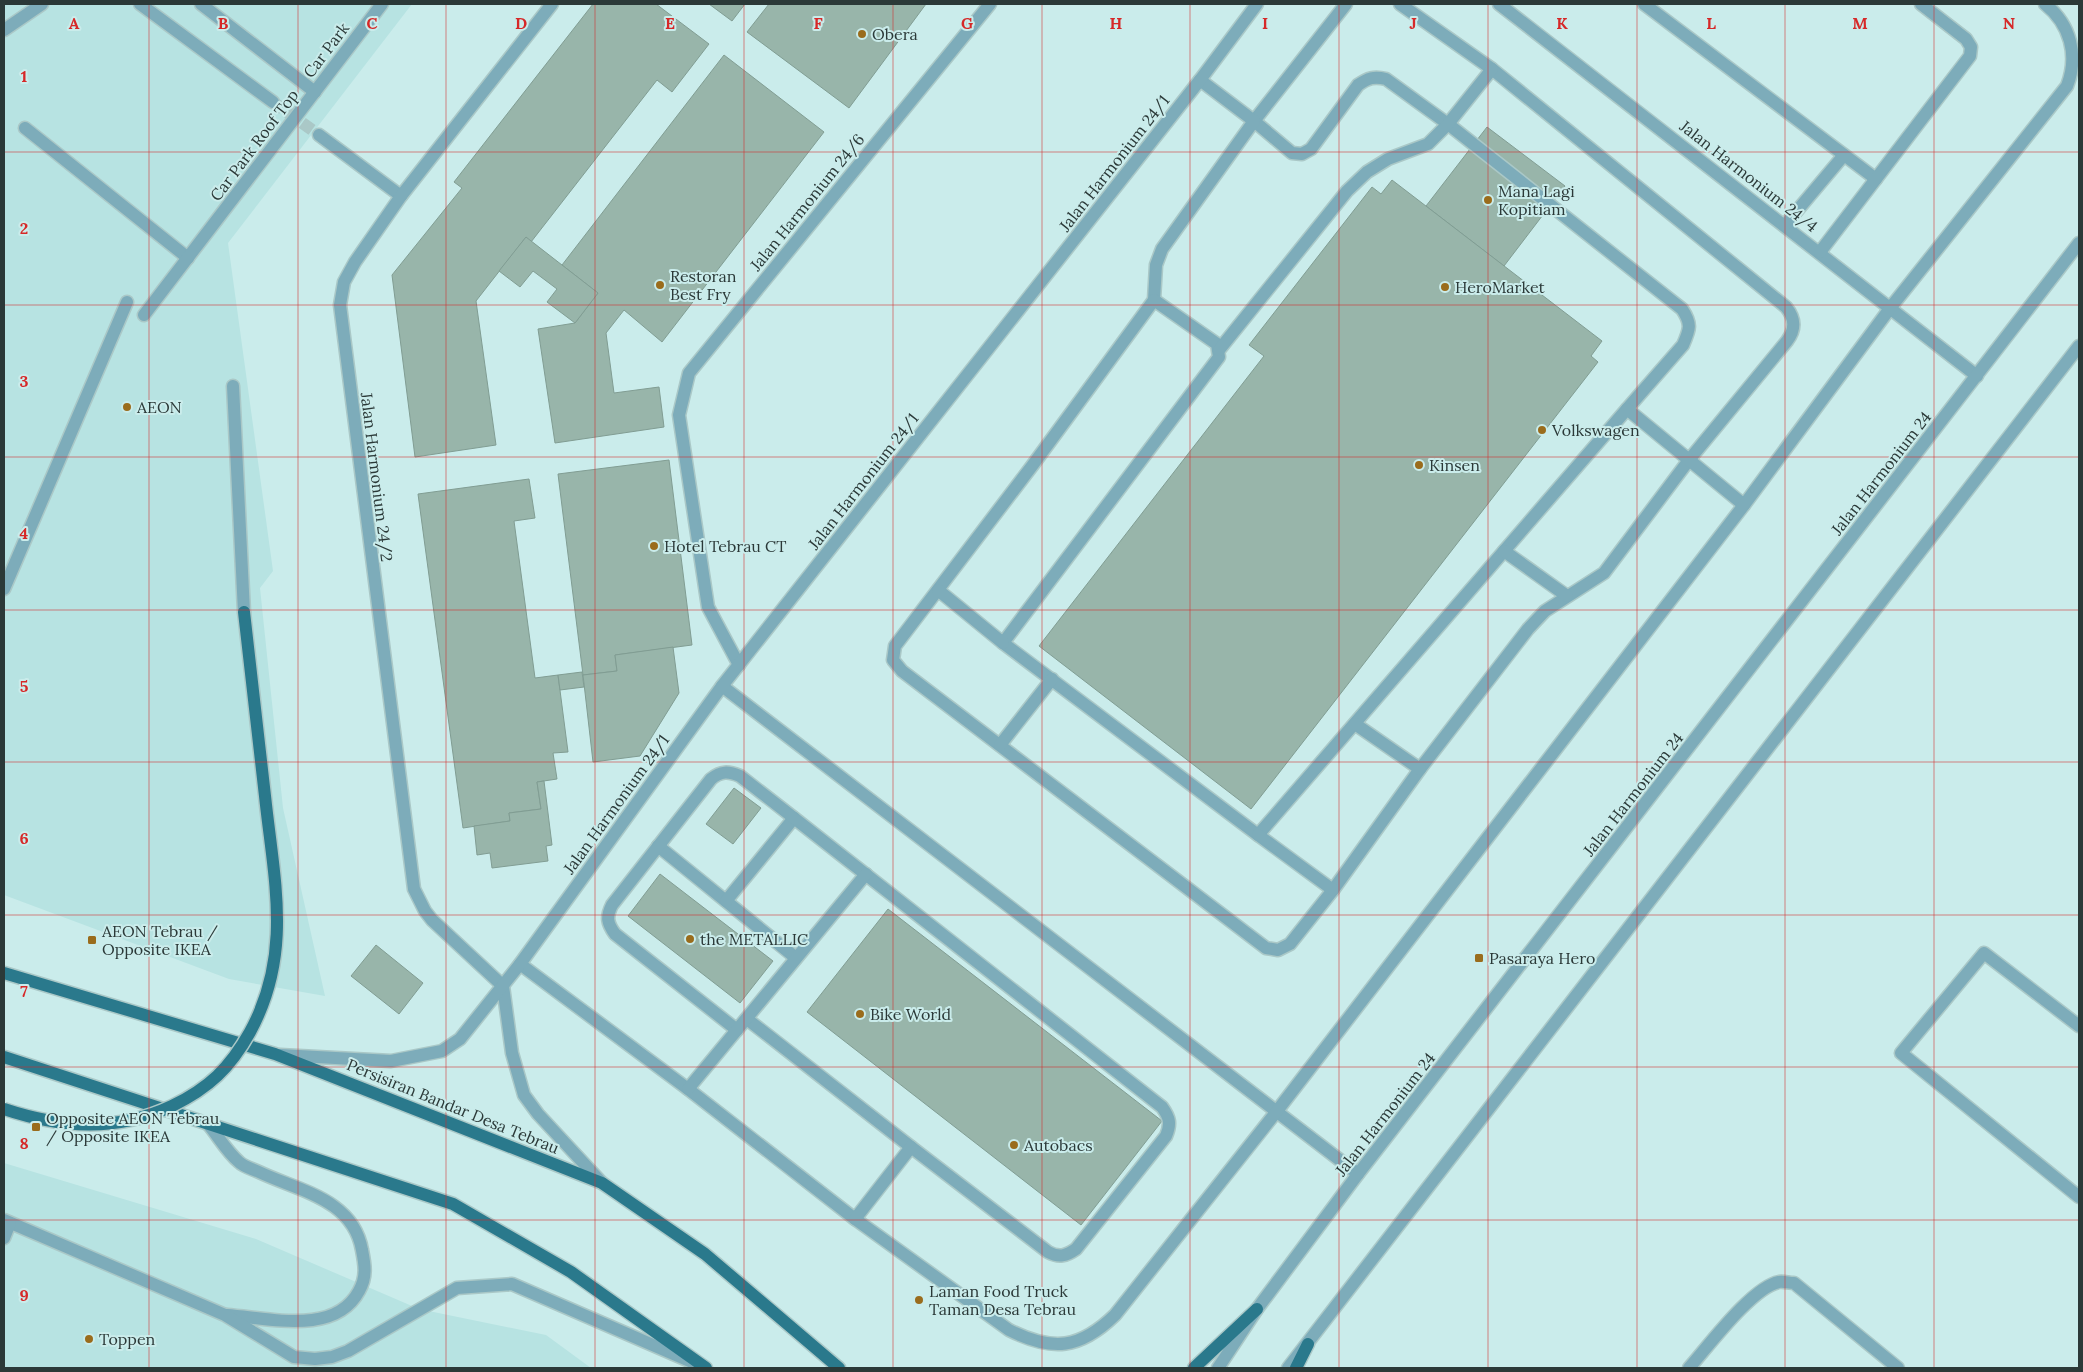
<svg xmlns="http://www.w3.org/2000/svg" width="2083" height="1372" viewBox="0 0 2083 1372" font-family="Lora,serif">
<style>
.built{fill:#b7e3e2}
.building{fill:#98b5aa;stroke:#819d93}
.lines{fill:none;stroke-linecap:round;stroke-linejoin:round}
.minor-tunnel{stroke:#aac8c7;stroke-width:12;stroke-dasharray:12 6;stroke-linecap:butt}
.minor-casing{stroke:#aac8c7;stroke-width:15}
.major-casing{stroke:#aac8c7;stroke-width:15}
.minor{stroke:#7dacba;stroke-width:12}
.major{stroke:#2a798c;stroke-width:12}
.major-bridge-casing{stroke:#aac8c7;stroke-width:15;stroke-linecap:butt}
.major-bridge{stroke:#2a798c;stroke-width:12}
.grid{fill:none;stroke:#d62828;stroke-width:1;stroke-opacity:0.55}
.poi-dot{fill:#9a6c1c;stroke:#caeceb;stroke-width:2}
.labels{text-anchor:middle;dominant-baseline:central;stroke-width:4;stroke-linejoin:round;paint-order:stroke}
.poi-label{font-size:16px;fill:#2b3938;stroke:#caeceb;text-anchor:start}
.street-label{font-size:16px;fill:#2b3938;stroke:#caeceb}
.grid-label{font-size:16px;text-anchor:middle;font-weight:bold;fill:#d62828;stroke:#caeceb;stroke-width:4;stroke-linejoin:round;paint-order:stroke}
</style>
<rect width="100%" height="100%" fill="#caeceb"/>
<g class="built">
<path d="M 4,4 L 412,4 L 228,243 L 273,571 L 260,588 L 283,808 L 325,996 L 229,979 L 4,895 Z"/>
<path d="M 4,1163 L 256,1239 L 419,1309 L 546,1335 L 591,1368 L 4,1368 Z"/>
</g>
<g class="building">
<path d="M 593,4 L 656,4 L 709,44 L 672,92 L 657,80 L 531,242 L 526,237 L 476,301 L 496,445 L 415,457 L 392,275 L 462,188 L 454,182 Z"/>
<path d="M 709,4 L 745,4 L 732,21 Z"/>
<path d="M 769,4 L 926,4 L 849,108 L 747,32 Z"/>
<path d="M 724,55 L 824,132 L 662,342 L 624,310 L 606,333 L 614,393 L 659,387 L 664,427 L 555,443 L 538,329 L 575,323 L 598,293 L 562,265 Z"/>
<path d="M 1487,127 L 1565,186 L 1504,266 L 1426,206 Z"/>
<path d="M 1392,180 L 1602,341 L 1591,356 L 1598,362 L 1251,809 L 1039,646 L 1264,356 L 1249,345 L 1372,187 L 1381,194 Z"/>
<path d="M 526,237 L 598,293 L 575,323 L 547,302 L 557,289 L 533,271 L 520,287 L 499,271 Z"/>
<path d="M 669,460 L 692,645 L 615,655 L 617,671 L 583,675 L 558,474 Z"/>
<path d="M 529,479 L 535,518 L 514,521 L 535,678 L 558,675 L 568,752 L 553,753 L 557,779 L 537,782 L 541,809 L 509,813 L 510,821 L 463,828 L 418,494 Z"/>
<path d="M 673,647 L 679,693 L 640,756 L 593,762 L 583,675 L 617,671 L 615,655 Z"/>
<path d="M 582,672 L 584,687 L 560,690 L 558,675 Z"/>
<path d="M 544,781 L 552,845 L 546,846 L 548,861 L 492,868 L 490,853 L 477,855 L 474,826 L 510,821 L 509,813 L 541,809 L 537,782 Z"/>
<path d="M 734,788 L 761,808 L 733,844 L 706,824 Z"/>
<path d="M 660,874 L 773,961 L 740,1003 L 628,916 Z"/>
<path d="M 888,909 L 1162,1121 L 1081,1225 L 807,1012 Z"/>
<path d="M 376,945 L 423,983 L 399,1014 L 351,976 Z"/>
</g>
<g class="lines">
<path class="minor-tunnel" d="M 273,102 L 319,135"/>
<defs>
<g id="minor">
<path d="M 140,4 L 273,102"/>
<path d="M 201,4 L 315,92"/>
<path d="M 1346,4 L 1254,121 L 1292,153 L 1302,154 L 1311,149 L 1358,85 C 1368,78 1374,76 1386,79 L 1448,124 L 1682,309 C 1692,324 1690,329 1683,345 L 1627,409"/>
<path d="M 1499,4 L 1977,376"/>
<path d="M 1644,4 L 1876,179"/>
<path d="M 4,30 L 42,4"/>
<path d="M 1200,80 L 1254,121 L 1162,249 L 1156,265 L 1154,300 L 1032,466 L 895,646 L 893,660 L 902,671 L 1266,948 L 1278,950 L 1290,944 L 1333,890 L 1420,769 L 1528,629 L 1545,611 L 1604,573 L 1689,460 L 1787,341 C 1796,329 1795,318 1786,307 L 1492,69 L 1400,4"/>
<path d="M 25,128 L 188,258"/>
<path d="M 319,135 L 401,196"/>
<path d="M 1785,225 L 1844,155"/>
<path d="M 1820,252 L 1970,56 L 1971,47 L 1966,39 L 1921,4"/>
<path d="M 1154,300 L 1217,344 L 1219,357 L 1003,643 L 1258,835 L 1627,409 L 1744,505"/>
<path d="M 144,315 L 382,4"/>
<path d="M 1219,350 L 1347,191 L 1367,172 L 1388,159 L 1428,144 L 1448,124 L 1492,69"/>
<path d="M 233,386 L 244,612"/>
<path d="M 1504,551 L 1567,596"/>
<path d="M 4,589 L 127,302"/>
<path d="M 938,590 L 1003,643"/>
<path d="M 739,665 L 708,607 L 679,415 L 689,373 L 990,4"/>
<path d="M 722,686 L 1358,1174"/>
<path d="M 1355,724 L 1420,769"/>
<path d="M 1000,745 L 1052,679"/>
<path d="M 1258,835 L 1333,890"/>
<path d="M 658,846 L 796,958"/>
<path d="M 726,901 L 794,818"/>
<path d="M 520,964 L 688,1089 L 855,1219 L 1009,1330 C 1053,1352 1080,1349 1115,1315 L 1277,1111 L 1744,505 L 1891,307 L 2067,86 C 2079,55 2070,24 2045,4"/>
<path d="M 503,986 L 432,920 L 425,911 L 414,889 L 340,305 L 344,282 L 355,262 L 401,196 L 552,4"/>
<path d="M 503,986 L 512,1053 L 524,1095 L 538,1114 L 602,1183"/>
<path d="M 747,1019 L 911,1147"/>
<path d="M 2079,1026 L 1984,953 L 1901,1053 L 2079,1197"/>
<path d="M 737,1030 L 615,934 C 607,923 606,917 612,905 L 711,779 C 721,771 728,771 740,776 L 794,818 L 1162,1107 C 1170,1118 1171,1124 1166,1136 L 1076,1249 C 1066,1256 1059,1258 1048,1252 L 911,1147 L 855,1219"/>
<path d="M 280,1055 L 391,1061 L 442,1051 L 460,1039 L 520,964 L 722,686 L 1200,80 L 1257,4"/>
<path d="M 688,1089 L 866,874"/>
<path d="M 208,1124 C 218,1136 227,1152 239,1162 C 244,1167 253,1169 259,1172 C 299,1191 353,1199 362,1250 C 365,1265 367,1277 359,1291 C 335,1336 269,1318 227,1315"/>
<path d="M 4,1220 L 225,1315 L 294,1357 L 315,1359 L 332,1357 L 348,1351 L 457,1288 L 512,1284 L 692,1362"/>
<path d="M 4,1238 L 10,1223"/>
<path d="M 1218,1368 L 1257,1309 L 1358,1174 L 2079,243"/>
<path d="M 1288,1368 L 2079,346"/>
<path d="M 1689,1368 C 1707,1348 1752,1287 1779,1282 C 1783,1281 1789,1283 1794,1283 L 1898,1368"/>
</g>
<g id="major">
<path d="M 4,973 L 275,1054 L 602,1183 L 705,1254 L 839,1368"/>
<path d="M 4,1057 L 453,1204 L 571,1272 L 706,1368"/>
<path d="M 1194,1368 L 1257,1309"/>
<path d="M 1296,1368 L 1308,1344"/>
</g>
</defs>
<use href="#minor" class="minor-casing"/>
<use href="#major" class="major-casing"/>
<use href="#minor" class="minor"/>
<use href="#major" class="major"/>
<defs>
<path id="major-bridge" d="M 4,1109 C 61,1128 117,1132 172,1106 C 209,1088 230,1068 250,1032 C 293,953 274,881 265,796 C 258,735 251,674 244,612"/>
</defs>
<use href="#major-bridge" class="major-bridge-casing"/>
<use href="#major-bridge" class="major-bridge"/>
</g>
<path class="grid" d="M 149,4 L 149,1368M 298,4 L 298,1368M 446,4 L 446,1368M 595,4 L 595,1368M 744,4 L 744,1368M 893,4 L 893,1368M 1042,4 L 1042,1368M 1190,4 L 1190,1368M 1339,4 L 1339,1368M 1488,4 L 1488,1368M 1637,4 L 1637,1368M 1785,4 L 1785,1368M 1934,4 L 1934,1368M 4,152 L 2079,152M 4,305 L 2079,305M 4,457 L 2079,457M 4,610 L 2079,610M 4,762 L 2079,762M 4,915 L 2079,915M 4,1067 L 2079,1067M 4,1220 L 2079,1220"/>
<g class="poi-dot">
<circle cx="862" cy="34" r="5"/>
<circle cx="1488" cy="200" r="5"/>
<circle cx="660" cy="285" r="5"/>
<circle cx="1445" cy="287" r="5"/>
<circle cx="127" cy="407" r="5"/>
<circle cx="1542" cy="430" r="5"/>
<circle cx="1419" cy="465" r="5"/>
<circle cx="654" cy="546" r="5"/>
<circle cx="690" cy="939" r="5"/>
<rect x="87" y="935" width="10" height="10" rx="2.5"/>
<rect x="1474" y="953" width="10" height="10" rx="2.5"/>
<circle cx="860" cy="1014" r="5"/>
<rect x="31" y="1122" width="10" height="10" rx="2.5"/>
<circle cx="1014" cy="1145" r="5"/>
<circle cx="919" cy="1300" r="5"/>
<circle cx="89" cy="1339" r="5"/>
</g>
<g class="labels">
<g class="poi-label">
<text x="872" y="34">Obera</text>
<text x="1498" y="191">Mana Lagi<tspan x="1498" dy="18">Kopitiam</tspan></text>
<text x="670" y="276">Restoran<tspan x="670" dy="18">Best Fry</tspan></text>
<text x="1455" y="287">HeroMarket</text>
<text x="137" y="407">AEON</text>
<text x="1552" y="430">Volkswagen</text>
<text x="1429" y="465">Kinsen</text>
<text x="664" y="546">Hotel Tebrau CT</text>
<text x="102" y="931">AEON Tebrau /<tspan x="102" dy="18">Opposite IKEA</tspan></text>
<text x="700" y="939">the METALLIC</text>
<text x="1489" y="958">Pasaraya Hero</text>
<text x="870" y="1014">Bike World</text>
<text x="46" y="1118">Opposite AEON Tebrau<tspan x="46" dy="18">/ Opposite IKEA</tspan></text>
<text x="1024" y="1145">Autobacs</text>
<text x="929" y="1291">Laman Food Truck<tspan x="929" dy="18">Taman Desa Tebrau</tspan></text>
<text x="99" y="1339">Toppen</text>
</g>
<g class="street-label">
<text transform="translate(326 50) rotate(-53)">Car Park</text>
<text transform="translate(254 145) rotate(-53)">Car Park Roof Top</text>
<text transform="translate(1114 163) rotate(-52)">Jalan Harmonium 24/1</text>
<text transform="translate(1749 176) rotate(38)">Jalan Harmonium 24/4</text>
<text transform="translate(807 202) rotate(-51)">Jalan Harmonium 24/6</text>
<text transform="translate(1881 473) rotate(-52)">Jalan Harmonium 24</text>
<text transform="translate(377 477) rotate(83)">Jalan Harmonium 24/2</text>
<text transform="translate(863 481) rotate(-52)">Jalan Harmonium 24/1</text>
<text transform="translate(1633 794) rotate(-52)">Jalan Harmonium 24</text>
<text transform="translate(616 804) rotate(-54)">Jalan Harmonium 24/1</text>
<text transform="translate(453 1106) rotate(22)">Persisiran Bandar Desa Tebrau</text>
<text transform="translate(1385 1114) rotate(-52)">Jalan Harmonium 24</text>
</g>
</g>
<g class="grid-label">
<text x="74" y="29">A</text>
<text x="223" y="29">B</text>
<text x="372" y="29">C</text>
<text x="521" y="29">D</text>
<text x="670" y="29">E</text>
<text x="818" y="29">F</text>
<text x="967" y="29">G</text>
<text x="1116" y="29">H</text>
<text x="1265" y="29">I</text>
<text x="1413" y="29">J</text>
<text x="1562" y="29">K</text>
<text x="1711" y="29">L</text>
<text x="1860" y="29">M</text>
<text x="2009" y="29">N</text>
<text x="24" y="82">1</text>
<text x="24" y="234">2</text>
<text x="24" y="387">3</text>
<text x="24" y="539">4</text>
<text x="24" y="692">5</text>
<text x="24" y="844">6</text>
<text x="24" y="997">7</text>
<text x="24" y="1149">8</text>
<text x="24" y="1301">9</text>
</g>
<rect width="2083" height="1372" fill="none" stroke="#2b3938" stroke-width="10"/>
</svg>
